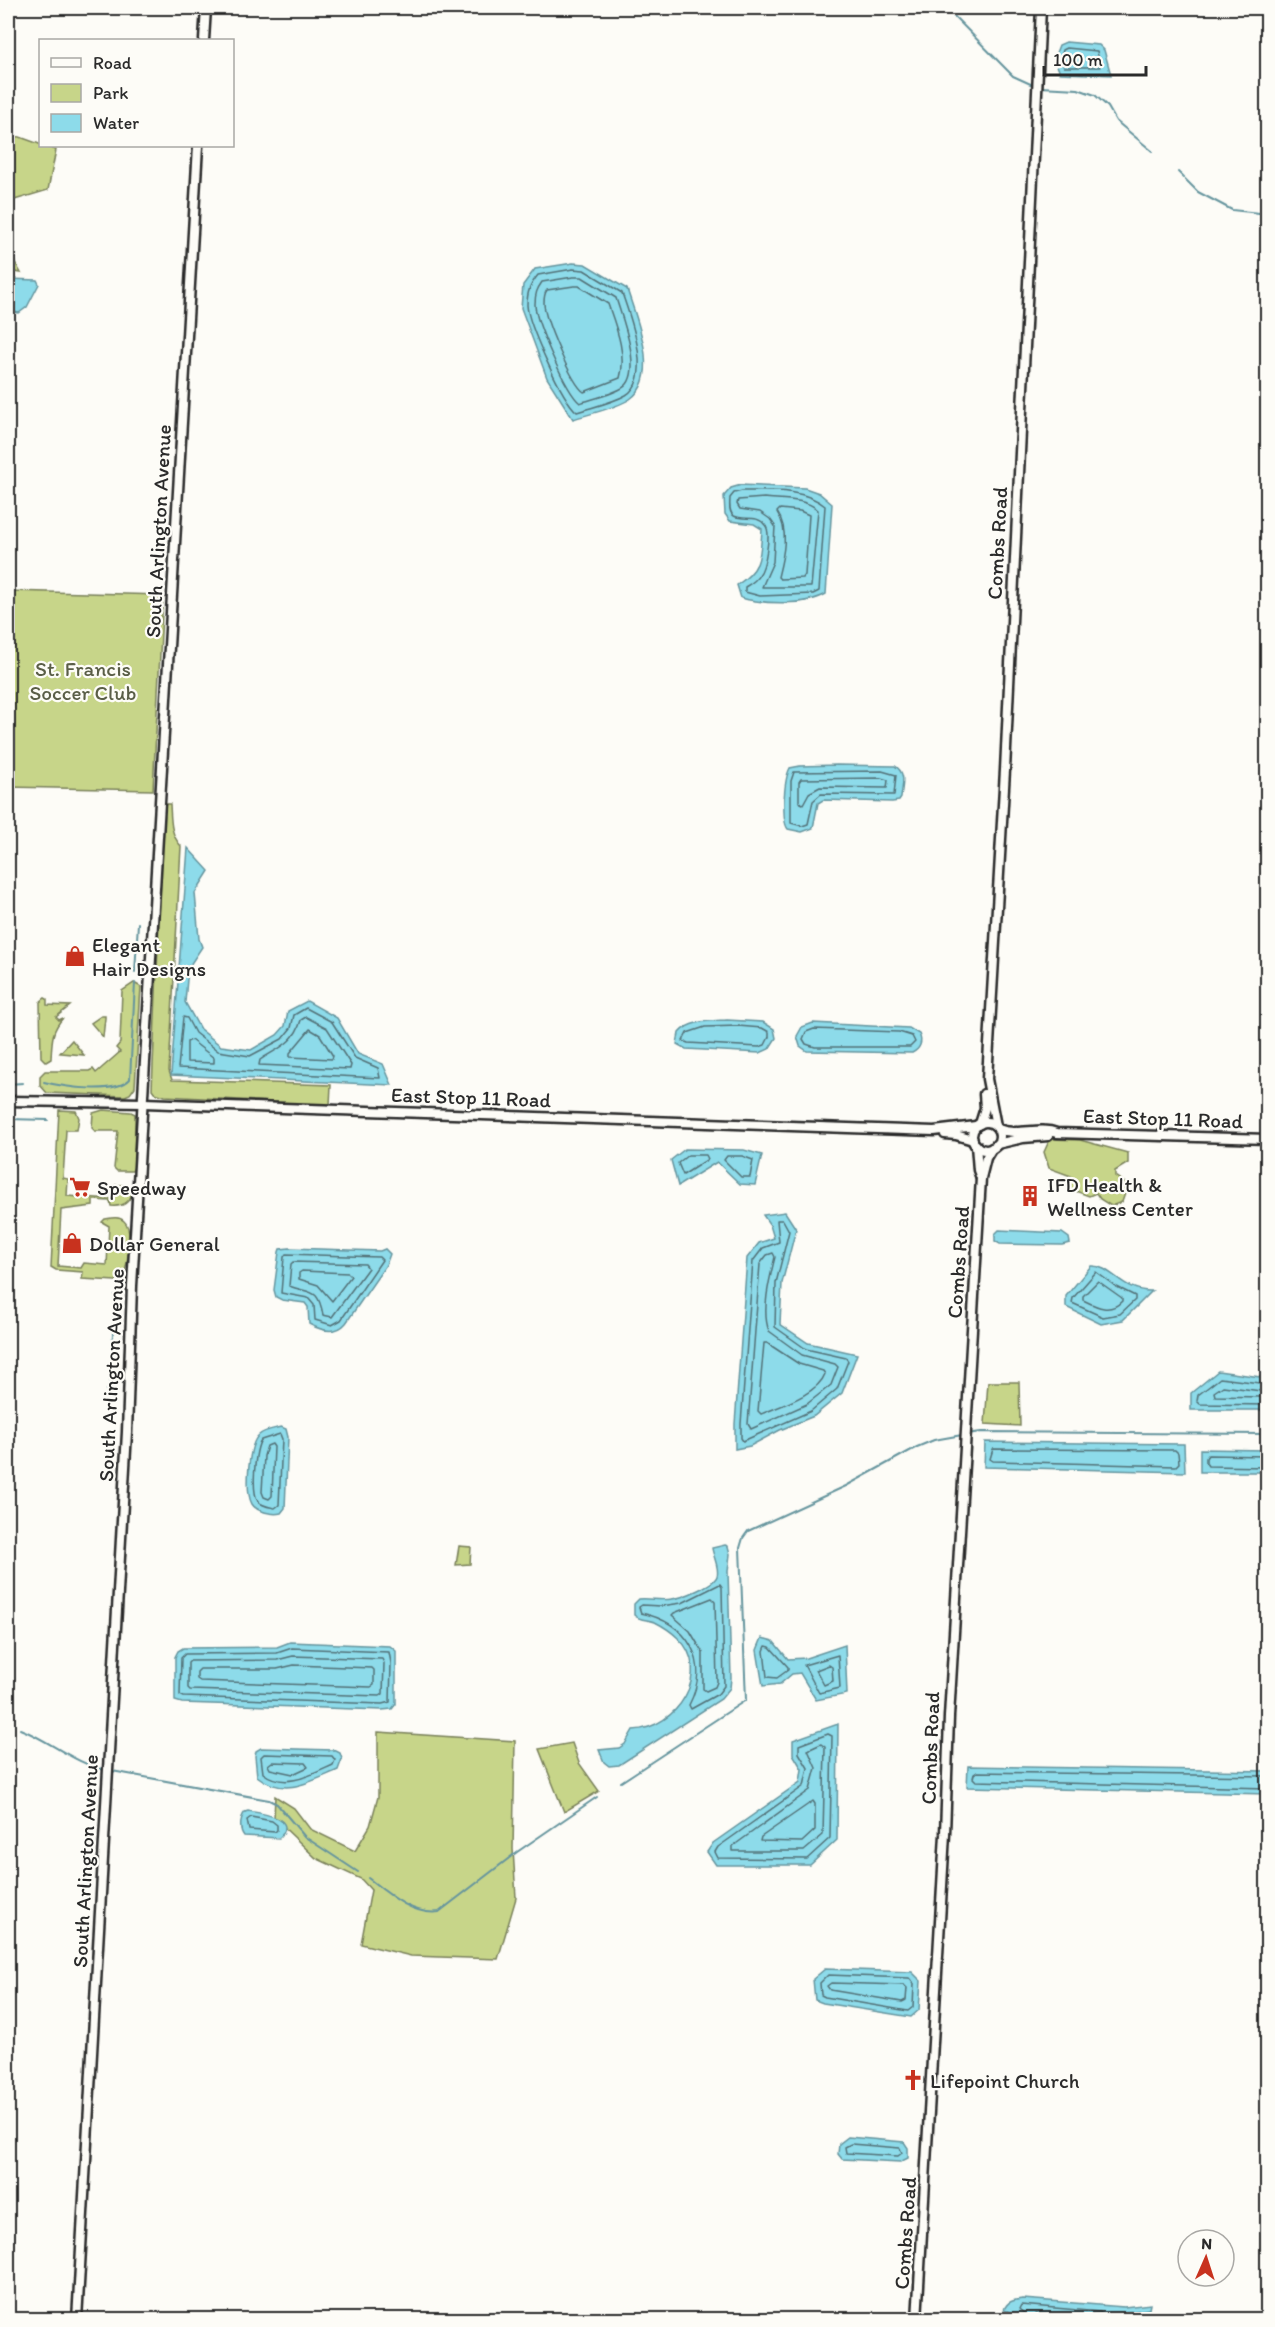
<svg xmlns="http://www.w3.org/2000/svg" width="1275" height="2327" viewBox="0 0 1275 2327" font-family="Itim,sans-serif">
<style>
.green{fill:#c7d589;stroke:#79805a;stroke-width:1.5}
.water{fill:#8ddbea;stroke:#66959e;stroke-width:1.5}
.lines{fill:none;stroke-linecap:round;stroke-linejoin:round}
.shore{stroke:#527177;stroke-width:1.5}
.stream{stroke:#66959e;stroke-width:2}
.secondary-casing{stroke:#2b2b2b;stroke-width:13}
.secondary{stroke:#fdfcf7;stroke-width:8}
.labels{text-anchor:middle;dominant-baseline:central;stroke-width:4.5;stroke-linejoin:round;paint-order:stroke}
.street-label{font-size:21px;fill:#2b2b2b;stroke:#fdfcf7}
.park-label{font-size:21px;fill:#5a5e47;stroke:#fdfcf7}
.poi-label{font-size:21px;fill:#2b2b2b;stroke:#fdfcf7;text-anchor:start}
</style>
<rect width="100%" height="100%" fill="#fdfcf7"/>
<filter id="ink" filterUnits="userSpaceOnUse"><feTurbulence type="fractalNoise" baseFrequency=".0167" numOctaves="2"/><feDisplacementMap in="SourceGraphic" scale="12" xChannelSelector="R" yChannelSelector="G"/><feConvolveMatrix kernelMatrix="1 2 1 2 8 2 1 2 1" color-interpolation-filters="sRGB"/></filter>
<g filter="url(#ink)">
<g class="green">
<path d="M 8,136 L 20,137 L 56,150 L 48,190 L 8,202 Z"/>
<path d="M 8,250 L 21,273 L 8,271 Z"/>
<path d="M 8,591 L 163,595 L 153,790 L 8,787 Z"/>
<path d="M 164,804 L 170,804 C 171,820 170,834 181,846 L 169,1071 L 172,1080 L 331,1085 L 330,1105 L 165,1096 L 155,1093 L 152,1089 Z"/>
<path d="M 134,983 L 141,987 L 135,1087 L 130,1094 L 125,1096 L 47,1093 L 40,1085 L 40,1076 L 45,1071 L 89,1071 L 93,1069 L 96,1073 L 120,1052 L 116,1048 L 120,1043 L 122,991 Z"/>
<path d="M 45,998 L 47,999 L 47,1005 L 70,1006 L 56,1017 L 59,1020 L 63,1018 C 51,1031 52,1042 51,1059 L 46,1062 L 41,1057 L 40,1002 Z"/>
<path d="M 101,1016 L 105,1016 L 105,1018 L 103,1037 L 91,1023 Z"/>
<path d="M 72,1040 L 84,1055 L 60,1053 Z"/>
<path d="M 59,1110 L 76,1111 L 79,1118 L 77,1130 L 66,1130 L 63,1178 L 68,1179 L 67,1196 L 112,1199 L 114,1197 L 112,1196 L 113,1188 L 116,1185 L 128,1185 L 133,1192 C 129,1203 123,1207 111,1206 L 110,1201 L 93,1200 L 93,1206 L 61,1210 L 58,1266 L 81,1268 L 84,1263 L 107,1265 L 109,1226 L 102,1222 L 105,1219 C 111,1218 119,1216 124,1221 C 134,1229 127,1269 122,1279 L 116,1281 L 82,1279 L 83,1272 L 56,1270 L 51,1267 Z"/>
<path d="M 103,1110 L 131,1112 L 135,1114 L 134,1167 L 132,1171 L 117,1171 L 114,1168 L 118,1131 L 95,1131 L 92,1128 L 93,1113 Z"/>
<path d="M 1050,1139 L 1080,1140 L 1128,1153 L 1128,1163 L 1115,1171 L 1115,1176 L 1128,1185 L 1122,1202 L 1111,1206 L 1100,1199 L 1096,1193 L 1089,1196 L 1070,1189 L 1071,1176 L 1049,1168 L 1044,1152 Z"/>
<path d="M 988,1382 L 1019,1382 L 1020,1426 L 985,1424 Z"/>
<path d="M 459,1546 L 471,1547 L 470,1564 L 456,1565 Z"/>
<path d="M 378,1732 L 515,1741 L 513,1849 L 516,1898 L 498,1959 L 411,1956 L 361,1944 L 371,1890 L 361,1879 L 316,1858 L 274,1818 L 275,1796 L 294,1808 L 310,1829 L 355,1851 L 370,1826 L 378,1797 Z"/>
<path d="M 572,1743 L 579,1763 L 599,1791 L 564,1812 L 539,1749 Z"/>
</g>
<g class="water">
<path d="M 1066,42 L 1099,45 L 1104,50 L 1111,75 L 1060,73 L 1054,58 L 1059,45 Z"/>
<path d="M 573,263 L 585,264 L 627,289 C 636,318 662,377 630,399 C 617,408 589,414 573,419 L 547,378 L 521,308 L 523,285 L 535,269 Z"/>
<path d="M 8,279 L 37,280 L 39,284 L 27,307 L 19,313 L 8,311 Z"/>
<path d="M 741,485 L 805,488 L 819,493 L 832,504 L 826,594 C 805,606 764,604 741,598 L 737,585 C 762,568 760,557 762,529 L 754,524 L 730,521 L 725,514 L 724,496 L 731,488 Z"/>
<path d="M 837,765 L 895,766 C 907,773 902,786 901,798 L 899,801 L 892,802 L 823,800 L 818,803 L 813,828 L 802,832 L 788,829 C 781,821 784,779 790,768 L 800,766 Z"/>
<path d="M 188,848 L 209,871 L 195,893 L 199,939 L 202,947 L 188,968 L 185,1002 L 200,1029 L 221,1046 L 251,1050 L 277,1035 L 285,1026 L 288,1011 L 307,1001 L 337,1018 L 358,1054 L 383,1064 L 392,1085 L 171,1075 Z"/>
<path d="M 727,1020 L 763,1022 L 774,1029 L 776,1038 L 769,1049 L 760,1053 L 686,1049 L 677,1044 L 679,1033 C 689,1020 712,1021 727,1020 Z"/>
<path d="M 813,1023 L 909,1028 L 919,1034 C 923,1042 920,1049 912,1053 L 807,1051 L 800,1046 L 797,1036 L 802,1027 Z"/>
<path d="M 685,1149 L 744,1150 L 762,1155 L 755,1185 L 740,1184 L 717,1162 L 678,1186 L 671,1160 Z"/>
<path d="M 785,1212 L 796,1229 L 782,1283 L 780,1324 L 808,1343 L 857,1354 L 842,1393 L 814,1416 L 780,1430 L 750,1446 L 735,1449 L 735,1424 L 747,1258 L 759,1243 L 774,1238 L 770,1225 L 763,1215 Z"/>
<path d="M 999,1230 L 1062,1233 L 1069,1238 L 1070,1243 L 1062,1245 L 1000,1244 L 995,1241 L 995,1234 Z"/>
<path d="M 290,1248 L 380,1251 L 385,1249 L 390,1254 L 386,1265 L 346,1323 C 336,1335 322,1331 309,1324 L 308,1307 L 305,1303 L 282,1300 L 276,1297 L 274,1290 L 279,1252 L 280,1249 Z"/>
<path d="M 1091,1266 C 1112,1265 1121,1292 1152,1291 L 1123,1320 L 1101,1324 L 1066,1307 L 1066,1296 Z"/>
<path d="M 1218,1371 L 1267,1378 L 1267,1410 L 1191,1410 L 1191,1393 Z"/>
<path d="M 281,1427 L 286,1429 L 288,1437 L 285,1508 L 281,1513 C 273,1515 257,1512 252,1504 C 245,1492 248,1444 259,1435 C 264,1430 274,1429 281,1427 Z"/>
<path d="M 985,1442 L 1184,1444 L 1185,1472 L 984,1467 Z"/>
<path d="M 1200,1449 L 1267,1450 L 1267,1472 L 1200,1472 Z"/>
<path d="M 725,1545 L 728,1546 L 730,1554 L 728,1571 L 731,1678 L 730,1688 L 721,1699 L 619,1765 L 609,1766 L 604,1762 L 599,1750 L 619,1748 L 625,1744 L 633,1730 C 676,1729 714,1672 678,1638 C 672,1632 663,1626 655,1622 C 647,1619 640,1621 634,1615 L 634,1604 L 639,1599 C 650,1598 661,1601 672,1599 C 682,1598 714,1585 717,1576 C 720,1569 713,1556 712,1548 Z"/>
<path d="M 762,1638 L 773,1641 L 788,1659 L 806,1658 L 845,1645 L 847,1694 L 816,1700 L 800,1673 L 792,1674 L 780,1684 L 763,1686 L 757,1650 Z"/>
<path d="M 290,1642 L 390,1646 L 396,1651 L 396,1704 L 392,1709 L 382,1710 L 182,1703 L 175,1701 L 175,1657 L 178,1651 L 183,1648 L 277,1647 Z"/>
<path d="M 838,1724 L 837,1840 L 810,1865 L 716,1865 L 707,1852 L 713,1843 L 800,1782 L 802,1769 L 793,1754 L 793,1740 Z"/>
<path d="M 261,1748 L 334,1750 L 340,1753 L 342,1759 L 338,1770 C 310,1782 284,1798 257,1776 L 255,1756 L 256,1751 Z"/>
<path d="M 968,1766 L 1267,1771 L 1267,1794 L 967,1787 Z"/>
<path d="M 248,1811 C 260,1813 300,1818 279,1838 L 244,1836 C 239,1830 240,1818 245,1812 Z"/>
<path d="M 825,1969 L 912,1972 L 921,1981 L 919,2010 L 911,2017 L 823,2003 L 815,2000 L 813,1979 Z"/>
<path d="M 848,2137 L 904,2142 L 908,2148 L 908,2158 L 900,2162 L 842,2159 L 838,2154 L 839,2144 Z"/>
<path d="M 1023,2299 L 1124,2307 L 1150,2304 L 1149,2309 L 1112,2315 L 1103,2320 L 1030,2319 L 1004,2310 C 1007,2301 1014,2300 1023,2299 Z"/>
</g>
<g class="lines">
<g class="shore">
<path d="M 1067,48 L 1097,51 L 1100,67 L 1064,67 L 1061,58 L 1063,50 Z"/>
<path d="M 573,269 L 584,270 L 622,293 C 630,317 654,378 626,395 C 612,403 592,407 577,412 C 562,400 528,324 527,305 C 527,292 530,285 538,275 Z"/>
<path d="M 573,277 L 582,277 L 616,298 C 622,318 641,366 627,384 C 620,393 591,399 580,403 C 566,392 535,321 535,304 C 535,294 537,289 542,282 Z"/>
<path d="M 574,286 L 579,286 L 608,304 C 616,327 627,354 620,378 L 584,392 C 572,384 544,319 544,303 C 544,298 544,294 547,290 Z"/>
<path d="M 742,491 C 769,491 804,488 825,506 L 819,591 L 813,594 L 760,596 L 745,592 L 745,587 C 750,584 756,581 759,575 C 765,568 772,532 765,525 C 757,514 744,521 734,516 C 728,512 730,503 730,498 L 734,493 Z"/>
<path d="M 764,498 C 782,500 805,498 818,510 L 811,587 L 762,587 L 773,562 L 775,526 L 770,519 L 760,512 L 740,509 L 737,504 L 738,500 Z"/>
<path d="M 780,509 L 800,511 L 809,515 L 805,575 L 803,578 L 780,579 L 778,577 C 783,557 790,531 777,512 Z"/>
<path d="M 882,771 L 896,775 L 894,795 L 821,794 L 813,801 L 808,824 L 802,826 L 791,823 L 791,781 L 794,772 Z"/>
<path d="M 881,778 L 888,780 L 887,788 L 820,787 L 809,793 L 803,804 L 799,802 L 799,782 L 801,779 Z"/>
<path d="M 306,1008 L 332,1022 L 355,1058 L 378,1068 L 380,1078 L 178,1068 L 183,1017 L 187,1018 L 195,1033 L 218,1051 L 250,1056 L 282,1039 L 291,1028 L 294,1015 Z"/>
<path d="M 306,1017 L 327,1028 L 351,1065 L 350,1069 L 259,1065 L 260,1060 C 278,1048 295,1043 301,1020 Z"/>
<path d="M 738,1026 L 762,1028 L 769,1032 L 769,1037 L 765,1045 L 759,1047 L 688,1043 L 683,1041 L 687,1033 L 705,1027 Z"/>
<path d="M 310,1029 L 320,1035 L 333,1056 L 332,1059 L 290,1057 L 290,1053 Z"/>
<path d="M 814,1029 L 899,1032 L 912,1036 L 915,1042 L 910,1047 L 815,1047 L 806,1044 L 803,1039 L 806,1032 Z"/>
<path d="M 191,1040 L 214,1058 L 214,1063 L 187,1062 L 187,1042 Z"/>
<path d="M 688,1155 L 706,1155 L 708,1159 L 683,1175 L 678,1163 Z"/>
<path d="M 727,1156 L 742,1156 L 753,1160 L 750,1177 L 741,1177 L 724,1160 Z"/>
<path d="M 777,1220 L 783,1220 L 789,1231 L 776,1283 L 775,1327 L 806,1349 L 846,1358 L 848,1361 L 837,1389 L 811,1411 L 743,1441 L 741,1438 L 741,1424 L 753,1261 L 763,1248 L 779,1242 Z"/>
<path d="M 773,1253 L 775,1257 C 770,1277 761,1311 769,1331 L 802,1355 L 835,1364 L 838,1367 L 831,1385 L 807,1404 L 751,1429 L 748,1424 L 760,1264 L 767,1255 Z"/>
<path d="M 286,1254 L 379,1257 L 382,1260 L 341,1320 L 332,1325 L 315,1320 L 314,1305 L 308,1298 L 281,1293 L 284,1257 Z"/>
<path d="M 293,1262 L 365,1264 L 368,1268 L 332,1317 L 323,1315 C 318,1287 311,1294 289,1286 L 291,1264 Z"/>
<path d="M 302,1271 L 348,1273 L 351,1276 L 332,1301 L 318,1285 L 299,1279 L 299,1273 Z"/>
<path d="M 1096,1272 L 1115,1286 L 1135,1296 L 1135,1300 L 1120,1314 L 1103,1317 L 1072,1303 L 1073,1298 Z"/>
<path d="M 1098,1281 L 1122,1298 L 1122,1301 C 1110,1314 1097,1307 1083,1300 L 1083,1296 Z"/>
<path d="M 764,1343 L 767,1343 L 799,1364 L 823,1371 L 825,1374 C 818,1394 780,1406 761,1414 L 758,1411 Z"/>
<path d="M 1268,1384 L 1220,1378 L 1198,1395 L 1197,1401 L 1200,1404 L 1268,1405"/>
<path d="M 1223,1386 L 1261,1391 L 1263,1395 L 1260,1397 L 1215,1396 L 1214,1392 Z"/>
<path d="M 280,1434 L 282,1439 L 279,1505 L 275,1508 C 270,1507 261,1506 258,1501 C 251,1492 255,1449 261,1440 Z"/>
<path d="M 272,1444 L 274,1447 L 272,1496 L 269,1499 L 264,1497 L 262,1492 L 264,1456 L 267,1446 Z"/>
<path d="M 993,1449 L 1175,1450 L 1178,1453 L 1179,1463 L 1176,1466 L 993,1461 L 990,1459 Z"/>
<path d="M 1268,1456 L 1208,1455 L 1206,1458 L 1206,1463 L 1208,1466 L 1268,1467"/>
<path d="M 720,1584 L 722,1587 L 724,1686 L 718,1694 L 691,1709 L 689,1705 C 712,1661 687,1622 641,1613 L 639,1607 L 642,1605 L 661,1606 L 682,1603 Z"/>
<path d="M 712,1598 L 715,1601 L 717,1682 L 715,1687 L 706,1691 L 703,1689 L 703,1653 L 690,1631 L 672,1615 L 674,1613 Z"/>
<path d="M 766,1646 L 770,1647 L 788,1667 L 788,1670 L 777,1678 L 767,1677 L 764,1651 Z"/>
<path d="M 292,1648 L 389,1652 L 391,1663 L 390,1702 L 382,1704 L 184,1697 L 180,1695 L 181,1658 L 185,1654 L 277,1653 Z"/>
<path d="M 838,1655 L 840,1688 L 819,1693 L 804,1665 Z"/>
<path d="M 293,1656 L 382,1659 L 384,1663 L 383,1694 L 380,1696 L 190,1690 L 188,1688 L 188,1663 L 190,1661 L 277,1660 Z"/>
<path d="M 294,1665 L 372,1668 L 374,1670 L 374,1685 L 371,1687 L 200,1681 L 197,1679 L 197,1672 L 200,1669 L 277,1669 Z"/>
<path d="M 829,1665 L 832,1667 L 833,1681 L 824,1685 L 816,1670 Z"/>
<path d="M 828,1734 L 832,1736 L 830,1838 L 807,1859 L 718,1858 L 715,1852 L 718,1847 L 804,1786 L 808,1768 L 799,1753 L 799,1745 Z"/>
<path d="M 821,1744 L 825,1747 L 823,1835 L 804,1851 L 733,1851 L 733,1846 L 810,1790 L 816,1768 L 808,1750 Z"/>
<path d="M 264,1754 L 332,1756 L 335,1760 L 333,1765 C 311,1775 285,1790 263,1773 L 261,1757 Z"/>
<path d="M 272,1762 L 305,1763 L 308,1767 L 293,1774 L 270,1769 L 268,1765 Z"/>
<path d="M 1268,1776 L 977,1772 L 974,1774 L 973,1778 L 976,1781 L 1268,1788"/>
<path d="M 813,1801 L 815,1804 L 815,1830 L 802,1842 L 760,1841 L 761,1837 Z"/>
<path d="M 251,1817 L 272,1821 L 277,1825 L 277,1830 L 275,1832 L 249,1830 L 247,1820 Z"/>
<path d="M 828,1975 L 909,1978 L 914,1984 L 913,2007 L 908,2011 L 825,1997 L 821,1995 L 820,1983 Z"/>
<path d="M 831,1983 L 904,1985 L 907,1988 L 906,2000 L 902,2002 L 830,1990 L 827,1986 Z"/>
<path d="M 851,2144 L 900,2148 L 902,2153 L 898,2156 L 846,2153 L 845,2147 Z"/>
<path d="M 1026,2320 L 1025,2314 L 1019,2309 L 1021,2305 L 1100,2312 L 1102,2314 L 1102,2320"/>
<path d="M 1033,2320 L 1036,2314 L 1093,2320"/>
</g>
<g class="stream">
<path d="M 946,8 L 1013,76 L 1035,86"/>
<path d="M 1040,87 L 1078,89 L 1095,95 L 1108,107 L 1116,121 L 1152,151"/>
<path d="M 1178,172 L 1198,192 L 1232,210 L 1268,214"/>
<path d="M 135,972 L 138,923"/>
<path d="M 44,1082 C 63,1087 116,1095 130,1079 L 135,983"/>
<path d="M 8,1084 L 23,1083"/>
<path d="M 8,1119 L 48,1120"/>
<path d="M 107,1390 L 110,1389 L 115,1295"/>
<path d="M 967,1434 L 981,1432 L 1268,1434"/>
<path d="M 20,1729 C 49,1740 75,1764 106,1770"/>
<path d="M 112,1771 L 269,1800 L 277,1804 L 305,1837 L 358,1872"/>
<path d="M 621,1782 L 746,1700 L 740,1548 L 743,1538 L 748,1531 L 846,1486 L 917,1447 L 934,1440 L 962,1435"/>
<path d="M 368,1878 C 387,1893 413,1916 439,1912 L 517,1852 L 597,1797"/>
</g>
<defs>
<g id="secondary">
<path d="M 204,40 L 206,8"/>
<path d="M 8,1101 L 144,1103 L 934,1131 L 976,1126"/>
<circle cx="986" cy="1136" r="14"/>
<path d="M 980,1124 L 985,1108 L 984,1094"/>
<path d="M 996,1126 L 987,1079 L 1005,770 L 1041,8"/>
<path d="M 998,1129 C 1018,1137 1038,1126 1057,1133 L 1268,1139"/>
<path d="M 945,1134 L 956,1135 L 973,1140"/>
<path d="M 997,1144 L 1023,1138 L 1048,1136"/>
<path d="M 976,1145 L 978,1170 L 981,1178"/>
<path d="M 77,2320 L 127,1432 L 132,1286 L 198,146"/>
<path d="M 917,2320 L 945,1834 L 949,1717 L 981,1178 L 986,1158 L 992,1148"/>
</g>
</defs>
<use href="#secondary" class="secondary-casing"/>
<use href="#secondary" class="secondary"/>
</g>
</g>
<defs>
<symbol id="shop-bare" viewBox="-9 -9 18 18"><path d="M-5-2.5h2.3a2.7 3.5 0 0 1 5.4 0H5L5.5 6h-11ZM-1.5-2.5h3a1.5 2.3 0 0 0-3 0Z" fill="#c8321e" stroke="#fdfcf7" stroke-width="2.5" paint-order="stroke"/></symbol>
<symbol id="supermarket-bare" viewBox="-9 -9 18 18"><path d="M-6-5.5h2.5l.6 2H6L4.5 2H-2.5L-4.4-4H-6ZM-1.5 3.2a1.3 1.3 0 1 0 .1 0ZM3 3.2a1.3 1.3 0 1 0 .1 0Z" fill="#c8321e" stroke="#fdfcf7" stroke-width="2.5" paint-order="stroke"/></symbol>
<symbol id="building-bare" viewBox="-9 -9 18 18"><path d="M-4-6H4V6H1V3H-1V6H-4ZM-2.5-4.3h1.7v1.8h-1.7ZM.8-4.3h1.7v1.8H.8ZM-2.5-1h1.7V.8h-1.7ZM.8-1h1.7V.8H.8Z" fill="#c8321e" stroke="#fdfcf7" stroke-width="2.5" paint-order="stroke"/></symbol>
<symbol id="church-bare" viewBox="-9 -9 18 18"><path d="M-1.2-6h2.4v3.5h3.3v2.4h-3.3V6h-2.4V-.1h-3.3v-2.4h3.3Z" fill="#c8321e" stroke="#fdfcf7" stroke-width="2.5" paint-order="stroke"/></symbol>
</defs>
<g fill-rule="evenodd">
<use href="#shop-bare" x="60" y="941" width="30" height="30"/>
<use href="#supermarket-bare" x="65" y="1172" width="30" height="30"/>
<use href="#building-bare" x="1015" y="1181" width="30" height="30"/>
<use href="#shop-bare" x="57" y="1228" width="30" height="30"/>
<use href="#church-bare" x="898" y="2065" width="30" height="30"/>
</g>
<g class="labels">
<g class="street-label">
<text transform="translate(158 531) rotate(-87)">South Arlington Avenue</text>
<text transform="translate(997 543) rotate(-87)">Combs Road</text>
<text transform="translate(471 1097) rotate(2)">East Stop 11 Road</text>
<text transform="translate(1163 1118) rotate(2)">East Stop 11 Road</text>
<text transform="translate(958 1262) rotate(-86)">Combs Road</text>
<text transform="translate(111 1375) rotate(-87)">South Arlington Avenue</text>
<text transform="translate(930 1748) rotate(-88)">Combs Road</text>
<text transform="translate(85 1861) rotate(-87)">South Arlington Avenue</text>
<text transform="translate(905 2233) rotate(-86)">Combs Road</text>
</g>
<g class="park-label">
<text x="83" y="668">St. Francis<tspan x="83" dy="24">Soccer Club</tspan></text>
</g>
<g class="poi-label">
<text x="92" y="944">Elegant<tspan x="92" dy="24">Hair Designs</tspan></text>
<text x="1047" y="1184">IFD Health &amp;<tspan x="1047" dy="24">Wellness Center</tspan></text>
<text x="97" y="1187">Speedway</text>
<text x="89" y="1243">Dollar General</text>
<text x="930" y="2080">Lifepoint Church</text>
</g>
</g>
<rect width="1275" height="2327" fill="none" stroke="#fdfcf7" stroke-width="30"/>
<rect x="15" y="15" width="1245" height="2297" fill="none" stroke="#2b2b2b" stroke-width="2" filter="url(#ink)"/>
<rect x="39" y="39" width="195" height="108" fill="#fdfcf7" stroke="#a9a8a5" stroke-width="1.5"/>
<rect x="51" y="58" width="30" height="9" fill="#fdfcf7" stroke="#a9a8a5" stroke-width="1.5"/>
<text x="93" y="69" font-size="18" fill="#2b2b2b">Road</text>
<rect x="51" y="84" width="30" height="18" fill="#c7d589" stroke="#a9a8a5" stroke-width="1.5"/>
<text x="93" y="99" font-size="18" fill="#2b2b2b">Park</text>
<rect x="51" y="114" width="30" height="18" fill="#8ddbea" stroke="#a9a8a5" stroke-width="1.5"/>
<text x="93" y="129" font-size="18" fill="#2b2b2b">Water</text>
<g transform="translate(1206 2258) rotate(3)"><circle r="28" fill="#fdfcf7" stroke="#a9a8a5" stroke-width="1.5"/>
<path d="M0-4.5L10 22L0 15L-10 22Z" fill="#c8321e"/>
<text y="-9" font-size="16" font-weight="bold" text-anchor="middle" fill="#2b2b2b">N</text>
</g>
<path d="M1044 66v9h102v-9" fill="none" stroke="#2b2b2b" stroke-width="3"/>
<text x="1053" y="66" font-size="18" fill="#2b2b2b" stroke="#fdfcf7" stroke-width="4.5" paint-order="stroke">100 m</text>
</svg>
